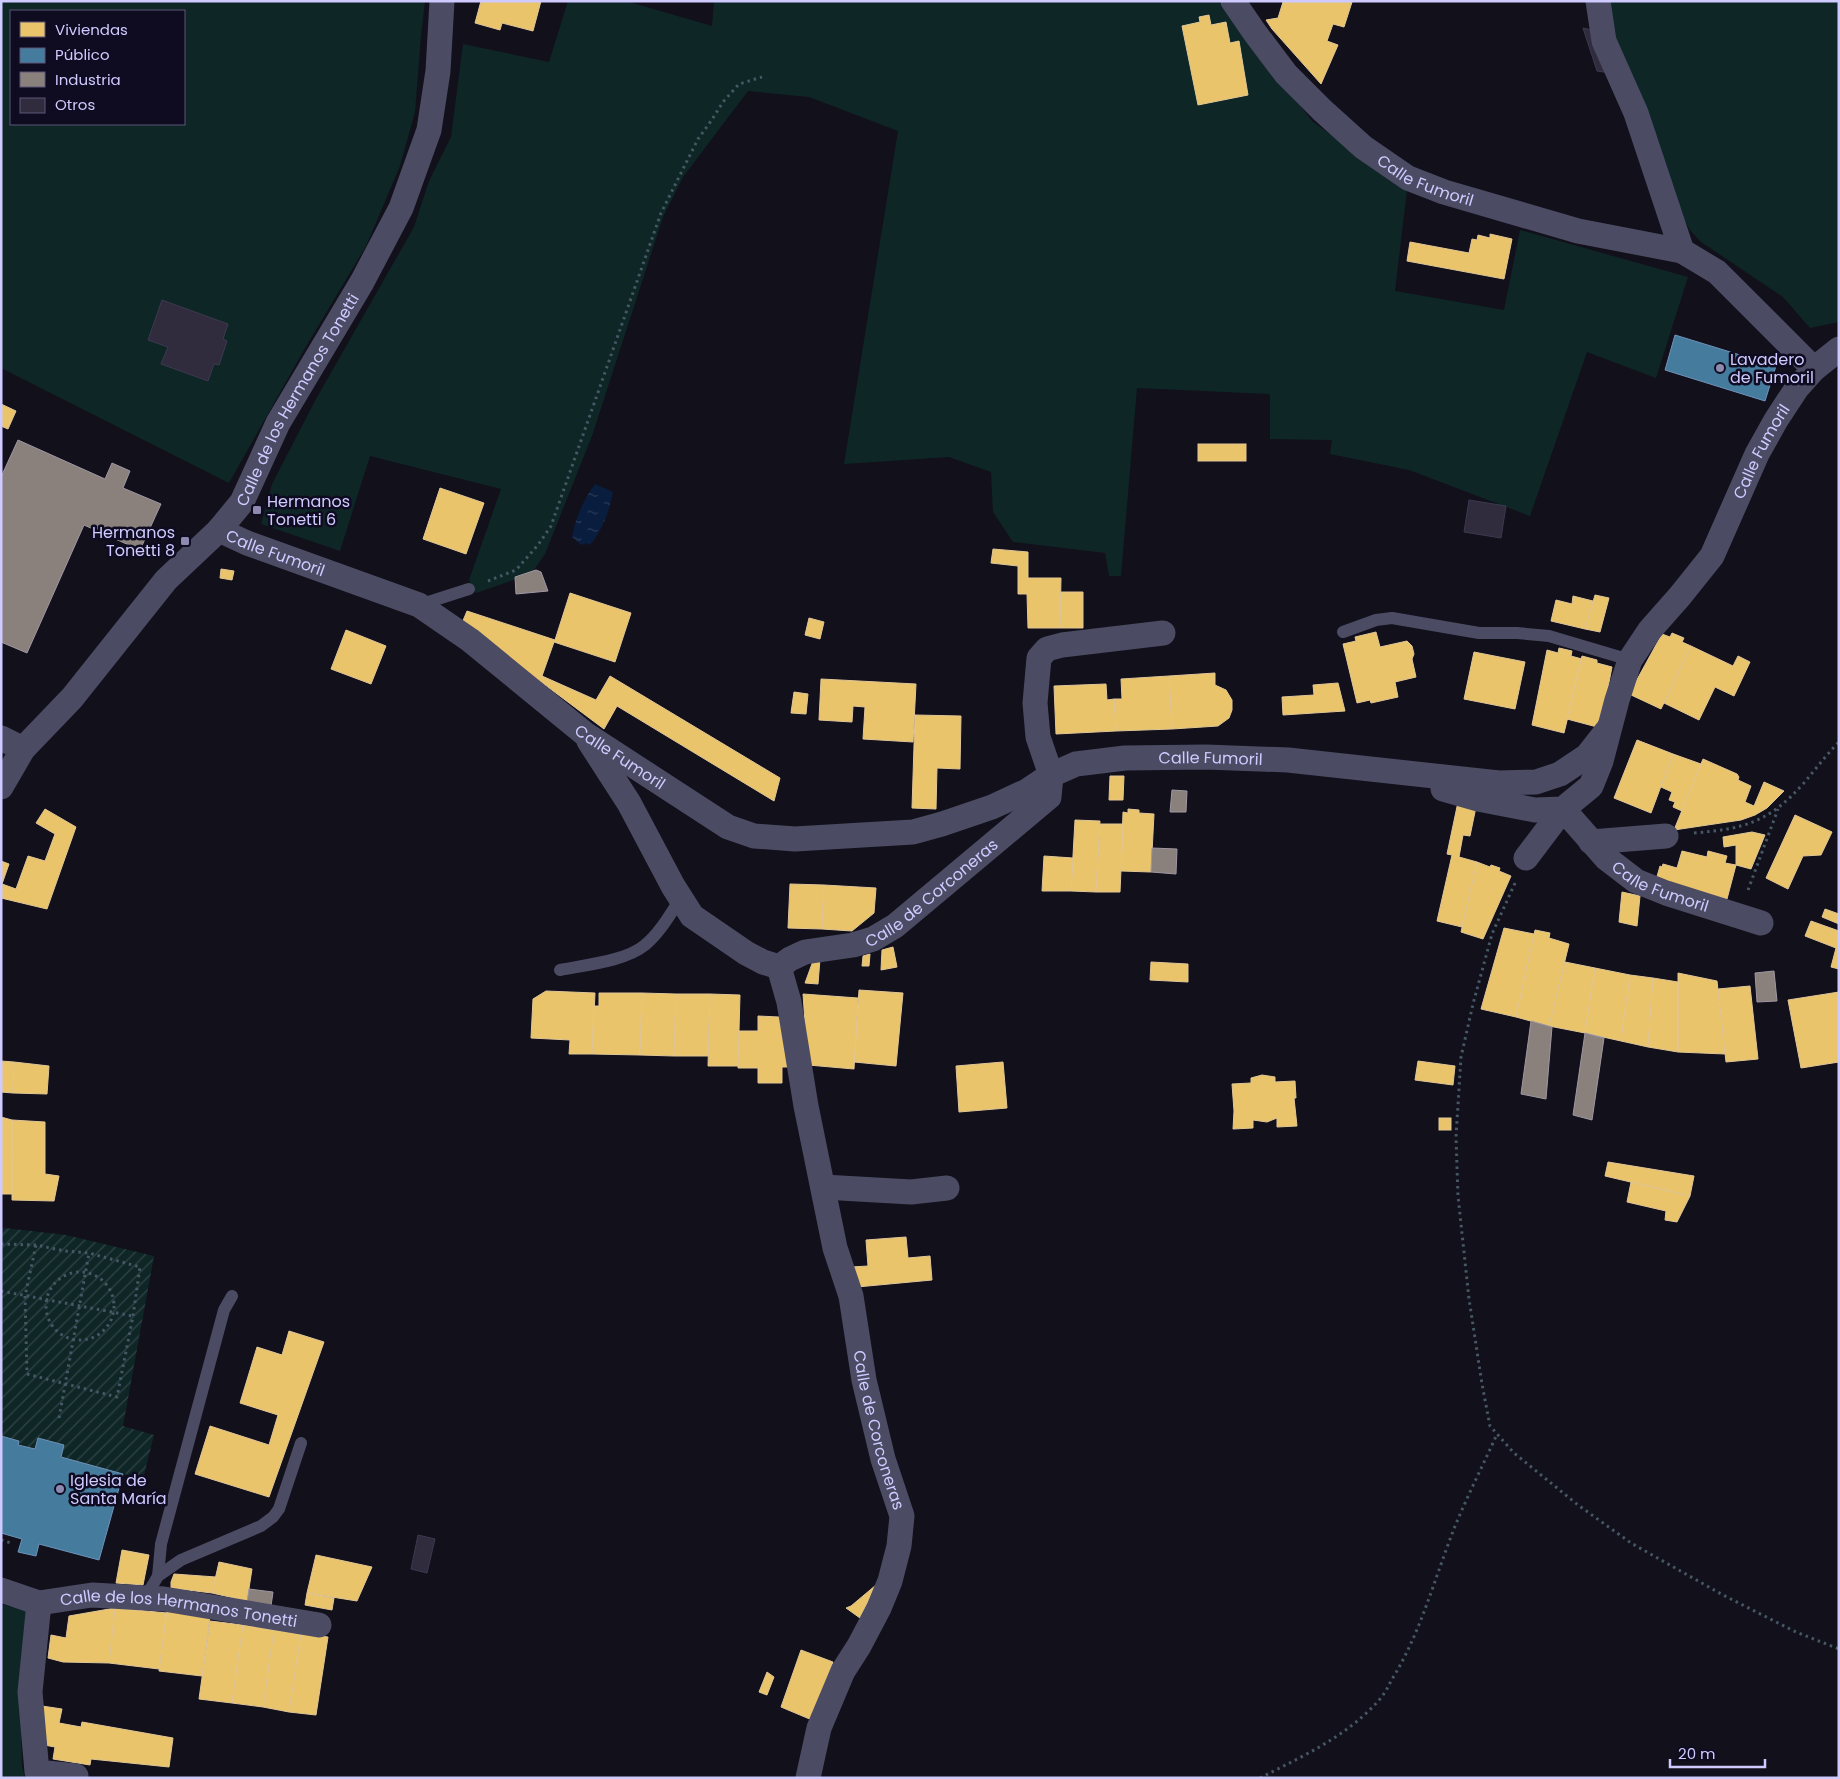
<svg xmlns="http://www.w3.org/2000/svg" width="1840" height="1779" viewBox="0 0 1840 1779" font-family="Poppins,sans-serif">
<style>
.grass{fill:#0f2627;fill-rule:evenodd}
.garden{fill:url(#garden-furrows)}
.water{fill:url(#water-ripples)}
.homes{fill:#e9c46a;stroke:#e1c697}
.public{fill:#457b9d;stroke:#6e93ba}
.industry{fill:#8a817c;stroke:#9f97a3}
.building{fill:#302c3e;stroke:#3d3950}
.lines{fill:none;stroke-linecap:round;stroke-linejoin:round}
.path{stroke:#465765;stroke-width:3;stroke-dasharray:2.5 4;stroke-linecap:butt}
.lane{stroke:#4b4b64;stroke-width:12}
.street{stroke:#4b4b64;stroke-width:25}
.poi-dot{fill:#8d89af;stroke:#0f0b20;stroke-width:2}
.labels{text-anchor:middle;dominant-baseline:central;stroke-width:5;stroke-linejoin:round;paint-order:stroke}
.street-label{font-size:16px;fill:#cfcaff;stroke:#0f0b20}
.poi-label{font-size:16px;fill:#cfcaff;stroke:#0f0b20;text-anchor:start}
</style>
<defs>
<pattern id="garden-furrows" width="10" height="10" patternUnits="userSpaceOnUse" patternTransform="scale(1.25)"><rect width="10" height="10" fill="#0f2627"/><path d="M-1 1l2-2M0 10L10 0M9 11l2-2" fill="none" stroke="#314447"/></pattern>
<pattern id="water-ripples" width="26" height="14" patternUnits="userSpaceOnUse" patternTransform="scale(1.25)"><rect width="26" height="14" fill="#091d3e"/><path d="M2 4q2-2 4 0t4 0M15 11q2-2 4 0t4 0" fill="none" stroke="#2c3c5b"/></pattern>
</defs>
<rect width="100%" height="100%" fill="#12101b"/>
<g class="grass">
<path d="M 1,1 L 425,1 L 421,36 L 415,112 L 400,166 L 366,246 L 304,350 L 229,483 L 1,368 ZM 11,11 L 184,11 L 184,124 L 11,124 Z"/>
<path d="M 568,1 L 626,1 L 712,26 L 714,1 L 1223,1 L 1268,64 L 1312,121 L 1407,190 L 1395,291 L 1504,310 L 1520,230 L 1688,277 L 1656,378 L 1587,352 L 1530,516 L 1409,470 L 1330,454 L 1332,440 L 1270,439 L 1270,394 L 1137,388 L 1121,576 L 1109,576 L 1105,553 L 1013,542 L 993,512 L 991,472 L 949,457 L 844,464 L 898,131 L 809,97 L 748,91 L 683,177 L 663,217 L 592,436 L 545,554 L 531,574 L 476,593 L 469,580 L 501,489 L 370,456 L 340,551 L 261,524 L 272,484 L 316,399 L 414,227 L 429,181 L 451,137 L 463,44 L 549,62 Z"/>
<path d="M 1608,1 L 1839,1 L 1839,322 L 1810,328 L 1783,297 L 1701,242 L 1689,229 L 1626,92 Z"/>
<path d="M 1,1604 L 28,1612 L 20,1692 L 22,1766 L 25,1778 L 1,1778 Z"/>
</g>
<path class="garden" d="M 5,1228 L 66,1235 L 154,1256 L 123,1426 L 154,1435 L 143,1479 L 61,1457 L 64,1445 L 38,1438 L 35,1449 L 18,1445 L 19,1441 L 1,1436 L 1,1229 Z"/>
<path class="water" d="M 595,484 L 613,492 C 609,512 603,529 590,545 L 586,543 L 581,545 L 572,537 C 576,516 583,501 595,484 Z"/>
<g class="homes">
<path d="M 481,1 L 541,1 L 533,31 L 502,23 L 500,30 L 475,23 Z"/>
<path d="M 1283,2 L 1352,2 L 1344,27 L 1333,24 L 1327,41 L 1338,45 L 1321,84 L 1272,29 L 1266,20 L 1278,18 Z"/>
<path d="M 1209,15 L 1211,25 L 1226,22 L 1230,43 L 1239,41 L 1248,95 L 1198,105 L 1182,26 L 1200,22 L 1199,17 Z"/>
<path d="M 1490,234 L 1512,239 L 1504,279 L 1407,261 L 1410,242 L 1469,253 L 1472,239 L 1477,240 L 1478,235 L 1490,238 Z"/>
<path d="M 1,404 L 16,411 L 8,429 L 1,426 Z"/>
<rect x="1198" y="444" width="48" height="17"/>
<path d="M 440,488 L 484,503 L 466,554 L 423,539 Z"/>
<path d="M 993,549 L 1028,552 L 1028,578 L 1061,578 L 1060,628 L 1028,628 L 1027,594 L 1018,594 L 1018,566 L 991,563 Z"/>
<path d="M 221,569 L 234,571 L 232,580 L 220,578 Z"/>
<path d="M 1061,592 L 1083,592 L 1083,628 L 1060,628 Z"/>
<path d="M 570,593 L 631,613 L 615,662 L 554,642 L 542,676 L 596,700 L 610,676 L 780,778 L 774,801 L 617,706 L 604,729 L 462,623 L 467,611 L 555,640 Z"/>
<path d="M 1595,595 L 1609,598 L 1600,632 L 1585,629 Z"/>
<path d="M 1573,596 L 1593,601 L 1585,629 L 1551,621 L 1556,600 L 1572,604 Z"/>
<path d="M 809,618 L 824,622 L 820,639 L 805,635 Z"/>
<path d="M 346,630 L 386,646 L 371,684 L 331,669 Z"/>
<path d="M 1376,632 L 1380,647 L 1407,641 L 1412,646 L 1414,654 L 1412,659 L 1416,677 L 1395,682 L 1398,697 L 1371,703 L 1370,700 L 1357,703 L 1343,644 L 1356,641 L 1355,637 Z"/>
<path d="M 1672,633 L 1684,638 L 1682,642 L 1691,646 L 1661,709 L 1629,694 L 1662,634 L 1670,637 Z"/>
<path d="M 1691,646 L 1733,666 L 1738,656 L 1750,662 L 1734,696 L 1715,687 L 1699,720 L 1664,703 Z"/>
<path d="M 1559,648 L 1572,651 L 1571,656 L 1582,659 L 1564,733 L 1532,725 L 1547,650 L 1558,653 Z"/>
<path d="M 1474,652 L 1525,662 L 1515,709 L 1464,699 Z"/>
<path d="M 1582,656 L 1597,660 L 1597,663 L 1612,667 L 1605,703 L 1604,702 L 1597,727 L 1567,719 Z"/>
<path d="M 1215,673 L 1215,685 L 1226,690 L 1232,700 L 1232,710 L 1229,718 L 1218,726 L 1172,729 L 1169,676 Z"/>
<path d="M 1169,676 L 1172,729 L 1116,731 L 1114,699 L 1122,699 L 1121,679 Z"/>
<path d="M 821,679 L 916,684 L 913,742 L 863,739 L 865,707 L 853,706 L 852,722 L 819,720 Z"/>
<path d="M 1338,683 L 1345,711 L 1283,715 L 1282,697 L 1314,695 L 1313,685 Z"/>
<path d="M 1106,684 L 1107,700 L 1114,699 L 1116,731 L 1056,734 L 1054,686 Z"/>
<path d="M 794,692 L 808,694 L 806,714 L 791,713 Z"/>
<path d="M 915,715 L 961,716 L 960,769 L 937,768 L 936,809 L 912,808 Z"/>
<path d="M 1637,740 L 1673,754 L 1651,813 L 1614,798 Z"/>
<path d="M 1673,754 L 1701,764 L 1682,811 L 1673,807 L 1675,802 L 1669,800 L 1672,792 L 1661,787 Z"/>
<path d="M 1703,759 L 1737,774 L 1739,777 L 1738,780 L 1751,786 L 1745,802 L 1754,806 L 1764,782 L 1784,791 L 1767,808 L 1755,815 L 1741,820 L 1674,830 Z"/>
<path d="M 1110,776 L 1124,776 L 1123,800 L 1109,800 Z"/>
<path d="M 1458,802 L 1476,807 L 1470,836 L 1463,835 L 1459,857 L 1477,862 L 1462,927 L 1437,921 L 1452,855 L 1447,854 Z"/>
<path d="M 45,809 L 76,827 L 47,909 L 1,898 L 1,861 L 9,864 L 2,884 L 16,889 L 28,856 L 45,861 L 55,834 L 36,823 Z"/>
<path d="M 1128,809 L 1139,810 L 1139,813 L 1154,814 L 1151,872 L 1121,871 L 1123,812 L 1128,813 Z"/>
<path d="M 1795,815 L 1832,832 L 1821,855 L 1803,856 L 1788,889 L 1766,878 Z"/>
<path d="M 1075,820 L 1100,821 L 1096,892 L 1071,891 Z"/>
<path d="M 1100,824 L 1123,824 L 1120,892 L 1096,892 Z"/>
<path d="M 1752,832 L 1765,835 L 1751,869 L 1736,865 L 1736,845 L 1724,847 L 1723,837 Z"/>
<path d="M 1682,851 L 1707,857 L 1708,851 L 1727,856 L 1725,863 L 1736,865 L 1727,899 L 1656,880 L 1660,866 L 1662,867 L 1663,864 L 1677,868 Z"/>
<path d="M 1044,856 L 1073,858 L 1071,891 L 1042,891 Z"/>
<path d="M 1477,862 L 1490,867 L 1491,865 L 1500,868 L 1499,871 L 1511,876 L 1483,939 L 1461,932 Z"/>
<path d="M 790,884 L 824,885 L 822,929 L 788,928 Z"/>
<path d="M 824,885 L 876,888 L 874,913 L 852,931 L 822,929 Z"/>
<path d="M 1622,892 L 1640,896 L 1637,926 L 1619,922 Z"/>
<path d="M 1825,909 L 1839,914 L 1839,924 L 1822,917 Z"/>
<path d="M 1811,921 L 1839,931 L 1839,969 L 1831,967 L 1836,948 L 1805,936 Z"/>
<path d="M 1504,928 L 1534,934 L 1516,1017 L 1481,1009 Z"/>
<path d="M 1535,930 L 1550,933 L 1549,938 L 1569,944 L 1549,1026 L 1516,1017 Z"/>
<path d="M 893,947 L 897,967 L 881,970 L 882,950 Z"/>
<path d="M 870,954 L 869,966 L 862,966 L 863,956 Z"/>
<path d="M 820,959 L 818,984 L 805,983 L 813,961 Z"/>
<path d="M 1151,962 L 1188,964 L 1188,982 L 1150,980 Z"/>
<path d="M 1565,962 L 1595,968 L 1585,1033 L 1549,1026 Z"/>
<path d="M 1595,968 L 1630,975 L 1621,1041 L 1585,1033 Z"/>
<path d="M 1678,973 L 1717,981 L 1725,1054 L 1678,1052 Z"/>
<path d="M 1630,975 L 1653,978 L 1648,1047 L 1621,1041 Z"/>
<path d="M 1653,978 L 1678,982 L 1678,1052 L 1648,1047 Z"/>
<path d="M 1750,986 L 1758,1059 L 1726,1062 L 1718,989 Z"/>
<path d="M 859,990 L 903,993 L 896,1066 L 854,1062 Z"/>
<path d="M 546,991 L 595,993 L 592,1054 L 569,1054 L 570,1040 L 531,1038 L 533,999 Z"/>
<path d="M 1839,992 L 1839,1062 L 1801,1068 L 1788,1000 Z"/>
<path d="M 599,993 L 642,993 L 640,1055 L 592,1054 L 594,1006 L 599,1006 Z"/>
<path d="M 642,993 L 676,994 L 674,1056 L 640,1055 Z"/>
<path d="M 676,994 L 710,994 L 708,1056 L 674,1056 Z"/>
<path d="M 710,994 L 740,995 L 738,1066 L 708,1066 Z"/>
<path d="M 803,994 L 858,998 L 854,1069 L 808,1065 Z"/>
<path d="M 758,1016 L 779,1017 L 792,1067 L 782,1067 L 782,1083 L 758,1083 L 758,1068 L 738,1068 L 739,1031 L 758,1031 Z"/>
<path d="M 1,1061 L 14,1062 L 13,1093 L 1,1092 Z"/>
<path d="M 1418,1061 L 1455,1066 L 1453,1085 L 1415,1080 Z"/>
<path d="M 14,1062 L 49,1066 L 47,1094 L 13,1093 Z"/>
<path d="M 1003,1062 L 1007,1108 L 959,1112 L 956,1066 Z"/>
<path d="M 1262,1075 L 1275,1077 L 1275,1082 L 1295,1081 L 1296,1098 L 1294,1098 L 1297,1126 L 1277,1127 L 1277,1118 L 1267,1122 L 1253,1120 L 1253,1128 L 1233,1129 L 1234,1111 L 1232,1084 L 1251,1083 L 1251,1078 Z"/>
<path d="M 1,1117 L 12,1120 L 13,1194 L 1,1194 Z"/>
<rect x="1439" y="1118" width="12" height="12"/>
<path d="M 12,1120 L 45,1122 L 45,1174 L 59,1176 L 54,1201 L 12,1200 Z"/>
<path d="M 1608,1162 L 1694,1176 L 1690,1196 L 1605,1176 Z"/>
<path d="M 1631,1182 L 1690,1196 L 1677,1222 L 1665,1220 L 1666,1211 L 1627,1202 Z"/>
<path d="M 906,1237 L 908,1258 L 930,1256 L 932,1280 L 857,1287 L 851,1267 L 868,1266 L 866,1240 Z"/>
<path d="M 289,1331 L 324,1342 L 269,1497 L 195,1474 L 210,1426 L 269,1445 L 278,1415 L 240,1403 L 257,1347 L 282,1355 Z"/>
<path d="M 122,1550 L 149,1555 L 143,1585 L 116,1583 Z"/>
<path d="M 316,1555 L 372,1567 L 357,1601 L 307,1593 Z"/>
<path d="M 219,1562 L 252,1569 L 247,1601 L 212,1593 Z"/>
<path d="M 174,1574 L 216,1577 L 212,1593 L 171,1588 L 171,1582 Z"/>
<path d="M 876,1585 L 860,1618 L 846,1608 L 851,1606 Z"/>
<path d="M 307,1593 L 334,1598 L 332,1610 L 305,1605 Z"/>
<path d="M 115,1608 L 167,1613 L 159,1669 L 109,1663 Z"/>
<path d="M 115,1608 L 109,1663 L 63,1662 L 48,1658 L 51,1635 L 66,1638 L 69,1616 Z"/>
<path d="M 167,1611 L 210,1616 L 202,1676 L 159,1671 Z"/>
<path d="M 210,1621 L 243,1625 L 232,1703 L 199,1699 Z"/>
<path d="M 243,1625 L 274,1630 L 263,1707 L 232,1703 Z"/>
<path d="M 274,1630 L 301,1634 L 289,1712 L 263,1707 Z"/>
<path d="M 301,1634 L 328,1637 L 316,1715 L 289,1712 Z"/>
<path d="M 801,1650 L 833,1662 L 812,1720 L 781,1707 Z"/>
<path d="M 767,1672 L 774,1677 L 767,1695 L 759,1692 Z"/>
<path d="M 42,1706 L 62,1709 L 59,1723 L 81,1727 L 82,1722 L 173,1738 L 169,1767 L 91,1759 L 90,1765 L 53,1759 L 55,1747 L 44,1745 Z"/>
</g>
<g class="public">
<path d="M 1675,335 L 1776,366 L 1765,401 L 1665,370 Z"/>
<path d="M 1,1436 L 19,1441 L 18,1445 L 35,1449 L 38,1438 L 64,1445 L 61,1457 L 123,1474 L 99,1560 L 39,1544 L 36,1556 L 18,1552 L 22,1539 L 1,1533 Z"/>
</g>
<g class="industry">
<path d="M 18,440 L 105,479 L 112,463 L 130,471 L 123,488 L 161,504 L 140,550 L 84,525 L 27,653 L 1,642 L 1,477 Z"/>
<path d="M 536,570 L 541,572 L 548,591 L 516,594 L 515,577 Z"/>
<path d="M 1172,790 L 1187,791 L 1186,812 L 1170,812 Z"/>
<path d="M 1152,848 L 1177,849 L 1176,874 L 1151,872 Z"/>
<path d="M 1774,971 L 1777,1001 L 1757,1002 L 1755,973 Z"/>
<path d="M 1531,1021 L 1552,1027 L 1546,1099 L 1521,1094 Z"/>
<path d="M 1585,1033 L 1604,1038 L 1592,1120 L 1573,1115 Z"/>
<path d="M 249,1589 L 273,1592 L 271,1606 L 247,1602 Z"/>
</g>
<g class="building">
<path d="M 1583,28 L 1597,31 L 1610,73 L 1597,71 Z"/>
<path d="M 162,300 L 228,324 L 223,339 L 227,341 L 219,365 L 214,364 L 208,381 L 161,364 L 168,347 L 148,340 Z"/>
<path d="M 1469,500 L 1506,506 L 1501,538 L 1464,532 Z"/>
<path d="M 418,1535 L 435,1539 L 427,1573 L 411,1569 Z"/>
</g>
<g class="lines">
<g class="path">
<path d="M 488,581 L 516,570 L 538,545 L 551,526 L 661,213 L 698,139 L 711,121 L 723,102 L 739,84 L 762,77"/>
<path d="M 1694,833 C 1744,829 1769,822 1803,784 C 1815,770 1826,755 1839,742"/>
<path d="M 1515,883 L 1492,934 L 1473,1004 L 1461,1057 L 1456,1137 L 1458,1196 L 1469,1299 L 1482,1384 L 1490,1426 L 1514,1453 L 1578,1505 L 1631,1543 L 1723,1595 L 1796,1632 L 1839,1649"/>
<path d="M 1748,890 L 1778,809"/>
<path d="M 1,1244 L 36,1245 L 65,1251 L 89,1253 L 140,1267 L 133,1316 L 117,1397 L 27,1374 L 25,1296 L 36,1245"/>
<circle cx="80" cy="1306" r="34"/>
<path d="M 1,1291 L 133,1316"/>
<path d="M 59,1418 L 89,1253"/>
<path d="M 1,1540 L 11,1543"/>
<path d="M 1260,1778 C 1303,1756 1348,1736 1380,1699 C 1386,1692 1389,1684 1394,1676 C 1419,1634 1432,1588 1449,1542 C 1462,1506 1481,1470 1497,1434"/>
</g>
<g class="lane">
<path d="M 419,605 L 469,589"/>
<path d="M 1343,632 L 1376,620 L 1392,618 L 1479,633 L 1517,633 L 1549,636 L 1630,660"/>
<path d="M 560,970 C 585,965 626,961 645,945 C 660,933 670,914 681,898"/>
<path d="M 158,1576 L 161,1544 L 224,1310 L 232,1296"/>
<path d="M 145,1598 L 158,1576 L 181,1560 L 261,1526 L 273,1517 L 279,1509 L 301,1443"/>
</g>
<g class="street">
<path id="s1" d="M 1233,1 L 1255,33 L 1286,74 L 1322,110 L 1363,147 L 1408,178 L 1444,192 L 1578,231 L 1682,251 L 1717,272 L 1814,369"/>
<path d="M 1598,1 L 1604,41 L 1636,113 L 1682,251"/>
<path id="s2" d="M 219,530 L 247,543 L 419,605 L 470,640 L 585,734 L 728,827 L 754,836 L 795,839 L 913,832 L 942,824 L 992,807 L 1027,791 L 1051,775 L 1076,764 L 1125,758 L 1206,757 L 1288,760 L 1499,783 L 1536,782 L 1560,774 L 1587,756 L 1609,728"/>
<path d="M 1,738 L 23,749"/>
<path id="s3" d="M 589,741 L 629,803 L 673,886 L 692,916 L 746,953 L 763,962 L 779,967 L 789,1002 L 806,1106 L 835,1248 L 851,1296 L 864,1380 L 883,1459 L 902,1516 L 899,1546 L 890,1581 L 879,1608 L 859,1646 L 843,1671 L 819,1728 L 808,1778"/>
<path id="s4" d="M 1,787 L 23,749 L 72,698 L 166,580 L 219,530 L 242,502 L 278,423 L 362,282 L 401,208 L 429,130 L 438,71 L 442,1"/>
<path id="s5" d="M 1443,789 L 1478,799 L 1535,810 L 1563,809 L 1591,786 L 1601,761 L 1617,700 L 1630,660 L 1650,630 L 1680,596 L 1712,556 L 1757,454 L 1776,420 L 1797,388 L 1814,369 L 1839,349"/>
<path d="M 1591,842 L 1666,836"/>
<path id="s6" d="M 1526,858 L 1563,809 L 1606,858 L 1636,881 L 1666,893 L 1761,923"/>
<path id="s7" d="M 779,967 L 790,959 L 805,952 L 853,945 L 873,939 L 895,926 L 1049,797 L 1051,775 L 1038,737 L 1035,703 L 1039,658 L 1047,649 L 1062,645 L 1163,633"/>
<path d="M 823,1187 L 911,1192 L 947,1188"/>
<path d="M 1,1590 L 39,1603 L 30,1692 L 37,1772 L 76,1776"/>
<path id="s8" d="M 39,1603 L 92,1595 L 164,1599 L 319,1625"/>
</g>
</g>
<g class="poi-dot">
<circle cx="1720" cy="368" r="5"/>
<rect x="252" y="505" width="10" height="10" rx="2.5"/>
<rect x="180" y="536" width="10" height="10" rx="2.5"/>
<circle cx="60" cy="1489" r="5"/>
</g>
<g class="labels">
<g class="street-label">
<text stroke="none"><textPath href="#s1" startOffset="268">Calle Fumoril</textPath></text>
<text stroke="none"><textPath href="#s4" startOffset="491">Calle de los Hermanos Tonetti</textPath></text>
<text stroke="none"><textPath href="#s5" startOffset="539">Calle Fumoril</textPath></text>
<text stroke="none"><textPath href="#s2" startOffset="61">Calle Fumoril</textPath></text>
<text stroke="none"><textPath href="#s2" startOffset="466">Calle Fumoril</textPath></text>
<text stroke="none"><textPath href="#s2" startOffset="1094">Calle Fumoril</textPath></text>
<text stroke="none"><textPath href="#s6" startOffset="189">Calle Fumoril</textPath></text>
<text stroke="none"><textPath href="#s7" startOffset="174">Calle de Corconeras</textPath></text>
<text stroke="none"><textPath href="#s3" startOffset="779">Calle de Corconeras</textPath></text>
<text stroke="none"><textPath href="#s8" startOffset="141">Calle de los Hermanos Tonetti</textPath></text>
</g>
<g class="poi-label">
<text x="1730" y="359">Lavadero<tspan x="1730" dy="18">de Fumoril</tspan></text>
<text x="267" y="501">Hermanos<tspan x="267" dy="18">Tonetti 6</tspan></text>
<text x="175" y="532" text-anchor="end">Hermanos<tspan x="175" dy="18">Tonetti 8</tspan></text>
<text x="70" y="1480">Iglesia de<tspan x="70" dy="18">Santa María</tspan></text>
</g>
</g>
<rect width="1840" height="1779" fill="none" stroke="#cfcaff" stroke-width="5"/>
<rect x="10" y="10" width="175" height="115" fill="#0f0b20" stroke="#5c5779"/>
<rect x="20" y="22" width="25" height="15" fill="#e9c46a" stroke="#5c5779"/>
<text x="55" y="35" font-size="15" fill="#cfcaff">Viviendas</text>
<rect x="20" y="48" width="25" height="15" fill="#457b9d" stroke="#5c5779"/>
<text x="55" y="60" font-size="15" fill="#cfcaff">Público</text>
<rect x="20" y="72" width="25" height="15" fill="#8a817c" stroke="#5c5779"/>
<text x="55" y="85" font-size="15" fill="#cfcaff">Industria</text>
<rect x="20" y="98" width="25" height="15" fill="#302c3e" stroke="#5c5779"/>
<text x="55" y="110" font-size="15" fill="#cfcaff">Otros</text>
<path d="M1670 1759v8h95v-8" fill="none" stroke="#cfcaff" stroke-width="2.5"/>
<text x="1678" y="1759" font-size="15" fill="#cfcaff" stroke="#0f0b20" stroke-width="4" paint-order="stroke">20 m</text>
</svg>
